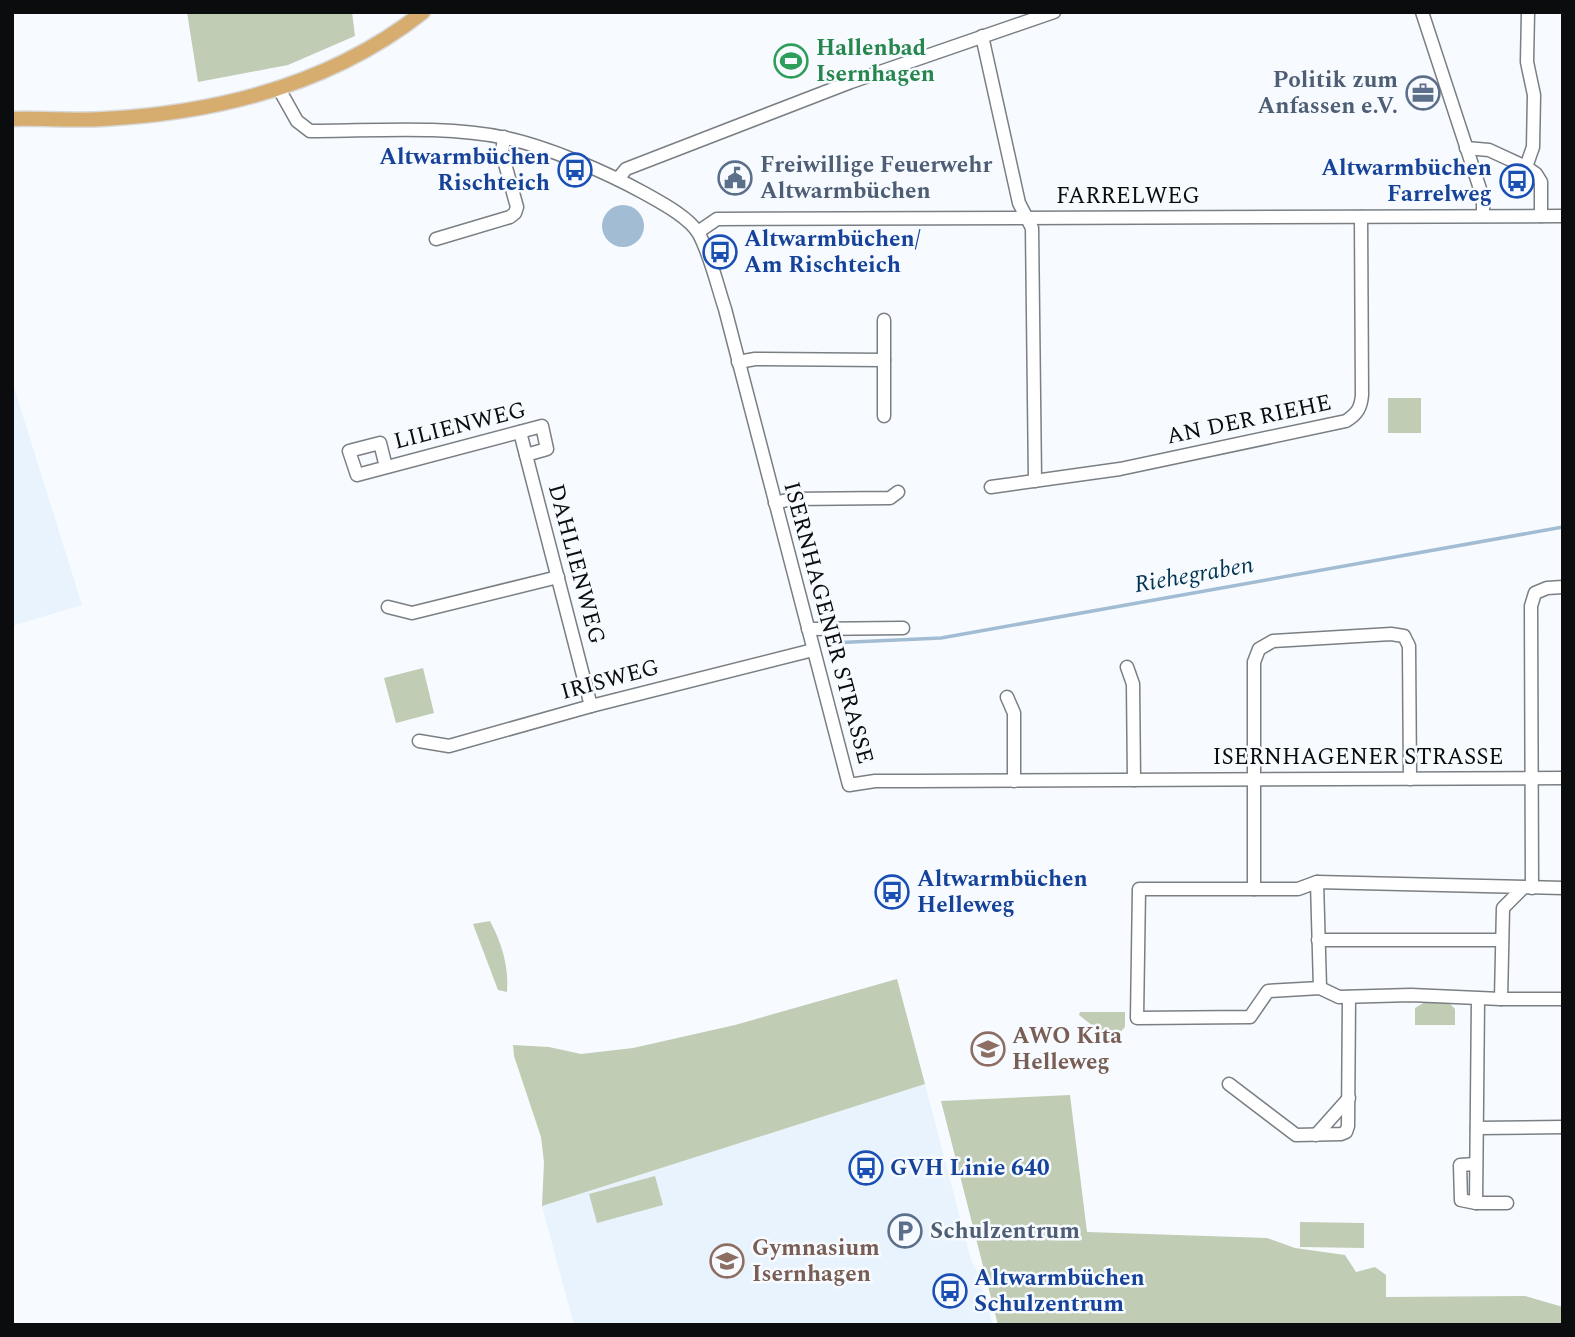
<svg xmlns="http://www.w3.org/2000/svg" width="1575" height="1337" viewBox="0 0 1575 1337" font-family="Spectral,serif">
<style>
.built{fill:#e8f3fe}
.green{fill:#c0ccb4}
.water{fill:#a2bdd3}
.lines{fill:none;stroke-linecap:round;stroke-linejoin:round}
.stream{stroke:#a2bdd3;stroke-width:3.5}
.minor-casing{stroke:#7a7f83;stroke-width:15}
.major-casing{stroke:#d8d8d8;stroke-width:17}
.minor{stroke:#fff;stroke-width:12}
.major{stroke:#d7ad6f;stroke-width:14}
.labels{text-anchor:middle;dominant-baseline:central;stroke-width:5;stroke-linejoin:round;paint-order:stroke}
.leisure-label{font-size:23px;font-weight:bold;fill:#27864d;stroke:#f7fbff;text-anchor:start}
.service-label{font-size:23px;font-weight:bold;fill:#4e5e75;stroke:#f7fbff;text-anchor:start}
.transit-label{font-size:23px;font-weight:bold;fill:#164399;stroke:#f7fbff;text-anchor:start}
.street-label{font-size:23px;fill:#0a0c0d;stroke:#f7fbff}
.education-label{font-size:23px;font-weight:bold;fill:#785e54;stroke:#f7fbff;text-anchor:start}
.water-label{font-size:24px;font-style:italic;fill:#023351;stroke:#f7fbff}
</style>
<rect width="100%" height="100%" fill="#f7fbff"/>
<g class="built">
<path d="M 12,381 L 82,605 L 12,626 Z"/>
<path d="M 925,1084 L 971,1260 L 977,1271 L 993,1325 L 574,1325 L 542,1206 Z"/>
</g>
<g class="green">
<path d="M 187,12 L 352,12 L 355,36 L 288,65 L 198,82 Z"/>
<rect x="1388" y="398" width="33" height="35"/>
<path d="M 423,668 L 434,713 L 396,723 L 384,678 Z"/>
<path d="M 490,921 C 502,943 509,968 507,992 L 498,990 L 473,924 Z"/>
<path d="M 897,979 L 925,1084 L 542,1206 L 544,1162 L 541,1137 L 514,1056 L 513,1045 L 549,1047 L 581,1054 L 633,1048 L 735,1025 Z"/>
<path d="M 1428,1000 L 1446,1000 L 1455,1009 L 1455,1025 L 1415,1025 L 1415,1008 Z"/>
<path d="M 1080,1012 L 1125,1012 L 1125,1027 L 1112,1041 L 1079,1015 Z"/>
<path d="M 1070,1095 L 1087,1232 L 1267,1238 L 1295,1248 L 1345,1255 L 1356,1272 L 1375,1267 L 1386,1275 L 1386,1297 L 1525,1296 L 1563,1307 L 1563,1325 L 998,1325 L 941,1101 Z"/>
<path d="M 655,1176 L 663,1205 L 597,1223 L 589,1194 Z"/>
<path d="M 1300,1222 L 1364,1223 L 1364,1248 L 1300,1247 Z"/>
</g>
<circle class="water" cx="623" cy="226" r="21"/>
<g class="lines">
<path class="stream" d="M 830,643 L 941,638 L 1563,527"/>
<defs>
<g id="minor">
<path d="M 1422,12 L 1483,198 L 1483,216"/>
<path d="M 982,36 L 1019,203 L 1032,228 L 1035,481"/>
<path d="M 279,89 L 297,121 L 310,131 C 372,131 446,125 506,138 C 548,147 606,172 644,193 C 660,202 689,217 699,234 C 711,257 717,285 725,309 L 849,785 L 875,781 L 917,781 L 1563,778"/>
<path d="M 1466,148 L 1489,150 L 1526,167 L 1536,174 L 1541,182 L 1541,216"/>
<path d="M 1526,167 L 1533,147 L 1534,95 L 1527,62 L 1528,12"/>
<path d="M 618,179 L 626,169 L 851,82 L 1054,12"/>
<path d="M 698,232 L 717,219 L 1563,216"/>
<path d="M 436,239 L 510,217 L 515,213 L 517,207 L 502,153 L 504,137"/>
<path d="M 884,320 L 884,360"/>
<path d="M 738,362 L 755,359 L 884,360 L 884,416"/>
<path d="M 520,432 L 591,706"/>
<path d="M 386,467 L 380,443 L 349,451 L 357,475 L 542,426 L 547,449 L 526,455"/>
<path d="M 991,487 L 1120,469 L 1346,421 C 1357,414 1361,408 1362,395 L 1361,217"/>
<path d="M 775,503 L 791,499 L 890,498 L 898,492"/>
<path d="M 388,607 L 412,613 L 558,577"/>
<path d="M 808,629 L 903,628"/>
<path d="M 1127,667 L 1133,684 L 1134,780"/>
<path d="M 1007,697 L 1014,713 L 1014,781"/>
<path d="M 419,741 L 449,746 L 591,706 L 813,650"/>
<path d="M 1317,882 L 1320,988"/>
<path d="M 1523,888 L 1503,908 L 1501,999 L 1411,995 L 1339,997 L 1320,988 L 1268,991 L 1250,1017 L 1137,1018 L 1139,889 L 1298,889 L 1317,882 L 1563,888"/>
<path d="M 1532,888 L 1531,606 L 1535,593 L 1547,588 L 1563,587"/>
<path d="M 1254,889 L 1254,662 L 1259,649 L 1273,641 L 1391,634 L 1404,636 L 1409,646 L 1410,779"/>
<path d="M 1318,940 L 1502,940"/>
<path d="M 1478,999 L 1476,1203 L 1507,1203"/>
<path d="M 1501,999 L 1563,999"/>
<path d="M 1229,1084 L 1296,1135 L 1341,1134 L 1346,1132 L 1348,1126 L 1349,997"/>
<path d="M 1477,1128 L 1563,1127"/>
<path d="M 1316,1135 L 1349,1098"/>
<path d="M 1476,1203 L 1461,1200 L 1460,1165 L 1476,1164"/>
</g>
<path id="major" d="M 12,119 C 43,118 73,121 103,119 C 217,113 332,84 423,12"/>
</defs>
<use href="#minor" class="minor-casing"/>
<use href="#major" class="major-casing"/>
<use href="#minor" class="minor"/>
<use href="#major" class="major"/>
</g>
<defs>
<symbol id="stadium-ring" viewBox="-11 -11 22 22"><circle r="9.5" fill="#f7fbff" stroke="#2e9e5b" stroke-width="1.5"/><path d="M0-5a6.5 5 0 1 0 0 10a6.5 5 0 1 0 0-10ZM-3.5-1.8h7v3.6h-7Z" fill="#2e9e5b"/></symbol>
<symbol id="office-ring" viewBox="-11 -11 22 22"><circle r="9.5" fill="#f7fbff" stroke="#5c6f8a" stroke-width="1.5"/><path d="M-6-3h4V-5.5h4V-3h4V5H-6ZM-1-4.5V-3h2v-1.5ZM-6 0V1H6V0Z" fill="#5c6f8a"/></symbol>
<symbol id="bus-ring" viewBox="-11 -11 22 22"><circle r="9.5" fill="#f7fbff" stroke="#1a4fb4" stroke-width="1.5"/><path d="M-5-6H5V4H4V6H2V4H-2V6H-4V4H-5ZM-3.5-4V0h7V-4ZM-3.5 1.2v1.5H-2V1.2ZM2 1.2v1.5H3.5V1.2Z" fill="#1a4fb4"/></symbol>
<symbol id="civic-ring" viewBox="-11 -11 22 22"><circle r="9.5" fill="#f7fbff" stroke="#5c6f8a" stroke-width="1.5"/><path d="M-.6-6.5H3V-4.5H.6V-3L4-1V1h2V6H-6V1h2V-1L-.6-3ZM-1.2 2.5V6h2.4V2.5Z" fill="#5c6f8a"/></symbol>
<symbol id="school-ring" viewBox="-11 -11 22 22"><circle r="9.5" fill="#f7fbff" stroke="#8d6e63" stroke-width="1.5"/><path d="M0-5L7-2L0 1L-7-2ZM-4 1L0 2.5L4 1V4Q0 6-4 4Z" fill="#8d6e63"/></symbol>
<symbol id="parking-ring" viewBox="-11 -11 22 22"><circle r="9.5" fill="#f7fbff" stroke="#5c6f8a" stroke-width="1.5"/><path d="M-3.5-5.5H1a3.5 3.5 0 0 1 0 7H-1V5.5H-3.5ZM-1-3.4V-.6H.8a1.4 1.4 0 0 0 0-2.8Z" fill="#5c6f8a"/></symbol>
</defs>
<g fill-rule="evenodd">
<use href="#stadium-ring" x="772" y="42" width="38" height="38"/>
<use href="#office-ring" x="1404" y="74" width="38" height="38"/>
<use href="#bus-ring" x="556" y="151" width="38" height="38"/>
<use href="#civic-ring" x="716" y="159" width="38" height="38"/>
<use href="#bus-ring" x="1498" y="162" width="38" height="38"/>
<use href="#bus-ring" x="701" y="233" width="38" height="38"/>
<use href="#bus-ring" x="873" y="873" width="38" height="38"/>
<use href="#school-ring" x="969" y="1030" width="38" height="38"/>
<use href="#bus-ring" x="847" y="1149" width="38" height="38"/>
<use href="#parking-ring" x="886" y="1212" width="38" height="38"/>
<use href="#school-ring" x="708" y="1242" width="38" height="38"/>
<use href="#bus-ring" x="931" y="1272" width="38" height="38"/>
</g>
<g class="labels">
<g class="leisure-label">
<text x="816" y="48">Hallenbad<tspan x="816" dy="26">Isernhagen</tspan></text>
</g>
<g class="service-label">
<text x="1398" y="80" text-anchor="end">Politik zum<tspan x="1398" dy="26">Anfassen e.V.</tspan></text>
<text x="760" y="165">Freiwillige Feuerwehr<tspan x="760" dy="26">Altwarmbüchen</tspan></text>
<text x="930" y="1231">Schulzentrum</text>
</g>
<g class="transit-label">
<text x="550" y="157" text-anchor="end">Altwarmbüchen<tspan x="550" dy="26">Rischteich</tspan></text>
<text x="1492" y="168" text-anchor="end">Altwarmbüchen<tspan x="1492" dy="26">Farrelweg</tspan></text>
<text x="744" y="239">Altwarmbüchen/<tspan x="744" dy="26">Am Rischteich</tspan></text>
<text x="917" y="879">Altwarmbüchen<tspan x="917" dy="26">Helleweg</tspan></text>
<text x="890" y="1168">GVH Linie 640</text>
<text x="974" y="1278">Altwarmbüchen<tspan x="974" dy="26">Schulzentrum</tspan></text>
</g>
<g class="street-label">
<text x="1128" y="196">FARRELWEG</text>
<text transform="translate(1249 420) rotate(-12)">AN DER RIEHE</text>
<text transform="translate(460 426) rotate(-14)">LILIENWEG</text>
<text transform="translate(576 564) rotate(75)">DAHLIENWEG</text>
<text transform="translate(828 623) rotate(75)">ISERNHAGENER STRASSE</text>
<text transform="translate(610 680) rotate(-15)">IRISWEG</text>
<text x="1358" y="757">ISERNHAGENER STRASSE</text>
</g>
<g class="education-label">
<text x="1012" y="1036">AWO Kita<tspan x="1012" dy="26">Helleweg</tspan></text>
<text x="752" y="1248">Gymnasium<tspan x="752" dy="26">Isernhagen</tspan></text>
</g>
<g class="water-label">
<text transform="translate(1194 575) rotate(-10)">Riehegraben</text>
</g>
</g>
<rect width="1575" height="1337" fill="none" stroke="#0a0c0d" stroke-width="28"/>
</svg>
